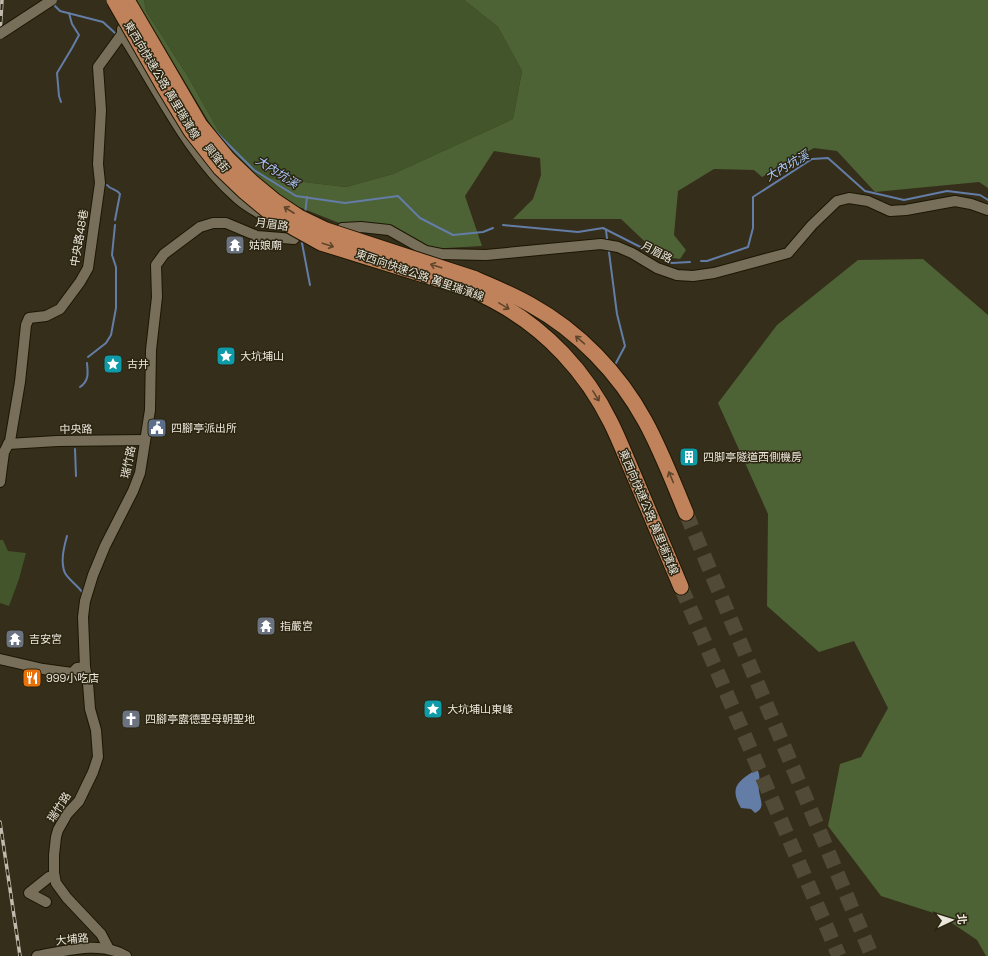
<svg xmlns="http://www.w3.org/2000/svg" width="988" height="956" viewBox="0 0 988 956" font-family="'Space Grotesk','Noto Sans TC',sans-serif">
<style>
.green{fill:#42552b}
.forest{fill:#4d6235}
.water{fill:#637da7}
.lines{fill:none;stroke-linecap:round;stroke-linejoin:round}
.stream{stroke:#637da7;stroke-width:2}
.highway-tunnel{stroke:#504a37;stroke-width:15;stroke-dasharray:15 8;stroke-linecap:butt}
.minor-casing{stroke:#1c1604;stroke-width:12}
.highway-casing{stroke:#1c1604;stroke-width:17}
.minor{stroke:#776f59;stroke-width:10}
.highway{stroke:#c0825a;stroke-width:15}
.rail-casing{stroke:#c0bbae;stroke-width:3.5}
.rail{stroke:#2b2511;stroke-width:2;stroke-dasharray:6;stroke-linecap:butt}
.minor-bridge-casing{stroke:#1c1604;stroke-width:12;stroke-linecap:butt}
.highway-bridge-casing{stroke:#1c1604;stroke-width:17;stroke-linecap:butt}
.minor-bridge{stroke:#776f59;stroke-width:10}
.highway-bridge{stroke:#c0825a;stroke-width:15}
.oneway{stroke:#5f462b}
.labels{text-anchor:middle;dominant-baseline:central;stroke-width:3;stroke-linejoin:round;paint-order:stroke}
.street-label{font-size:11px;fill:#ebe7db;stroke:#2b2511}
.poi-label{font-size:11px;fill:#ebe7db;stroke:#2b2511;text-anchor:start}
.water-label{font-size:12px;font-style:italic;fill:#a8c8fc;stroke:#2b2511}
</style>
<rect width="100%" height="100%" fill="#352e1a"/>
<g class="green">
<path d="M 144,0 L 464,0 L 498,27 L 522,71 L 513,119 L 393,174 L 346,187 L 262,177 L 244,166 L 221,135 L 187,75 L 146,11 Z"/>
<path d="M 0,540 L 3,540 L 8,551 L 26,553 L 19,579 L 9,606 L 0,603 Z"/>
</g>
<g class="forest">
<path d="M 136,0 L 144,0 L 146,11 L 187,75 L 221,135 L 244,166 L 262,177 L 346,187 L 393,174 L 513,119 L 522,71 L 498,27 L 464,0 L 988,0 L 988,188 L 979,182 L 875,192 L 837,151 L 814,148 L 762,177 L 754,170 L 714,169 L 678,191 L 674,235 L 686,250 L 680,259 L 660,256 L 621,219 L 513,219 L 533,199 L 541,175 L 540,158 L 494,151 L 465,196 L 482,246 L 428,249 L 391,227 L 344,225 L 299,207 L 263,184 L 240,166 L 213,129 Z"/>
<path d="M 923,259 L 988,315 L 988,956 L 986,956 L 977,940 L 940,915 L 881,896 L 828,826 L 840,764 L 861,757 L 888,708 L 854,641 L 819,652 L 767,606 L 768,514 L 718,403 L 777,325 L 858,260 Z"/>
</g>
<path class="water" d="M 754,771 L 758,771 C 761,778 758,783 759,791 C 760,800 766,808 755,813 L 751,809 L 741,808 C 730,789 736,782 754,771 Z"/>
<g class="lines">
<g class="stream">
<path d="M 52,3 L 60,11 L 103,22 L 115,33"/>
<path d="M 61,102 L 59,96 L 57,73 L 72,48 L 79,35 L 72,24 L 69,13"/>
<path d="M 212,128 L 254,170 L 296,196 L 345,203 L 398,196 L 420,218 L 453,235 L 483,232 L 493,228"/>
<path d="M 107,185 C 111,190 117,189 120,194 L 115,220"/>
<path d="M 305,214 L 307,197"/>
<path d="M 503,225 L 578,232 L 603,228 L 672,263 L 690,262"/>
<path d="M 606,230 L 607,239"/>
<path d="M 302,243 L 310,285"/>
<path d="M 609,252 L 617,314 L 625,346 L 616,363"/>
<path d="M 701,261 L 707,261 L 748,247 L 753,228 L 753,197 L 812,159 L 828,158 L 865,191 L 904,200 L 947,191 L 980,195 L 988,200"/>
<path d="M 88,357 L 106,343 L 111,335 L 116,308 L 116,267 L 112,255 L 115,225"/>
<path d="M 80,387 C 89,381 88,373 87,363"/>
<path d="M 75,449 L 76,476"/>
<path d="M 67,536 C 64,547 60,562 65,573 C 69,580 78,586 82,592"/>
</g>
<g class="highway-tunnel">
<path d="M 686,513 L 872,956"/>
<path d="M 681,587 L 839,956"/>
</g>
<defs>
<g id="minor">
<path d="M 122,29 L 122,34 C 157,88 188,155 237,198 C 247,207 260,214 273,220"/>
<path d="M 342,228 L 361,227 L 389,230 L 426,251 L 441,254 L 486,255 L 601,244 L 618,247 L 632,253 L 657,268 L 677,275 L 693,276 L 714,273 L 788,253 L 812,225 L 837,201 L 849,198 L 868,201 L 890,211 L 906,210 L 955,201 L 971,204 L 988,210"/>
<path d="M 8,444 L 57,441 L 145,440"/>
<path d="M 0,482 L 4,452 L 10,441 L 20,382 L 26,325 L 29,318 L 46,316 L 60,309 L 80,282 L 88,268 L 100,183 L 98,164 L 101,110 L 98,67 L 122,34"/>
<path d="M 0,659 L 43,669 L 72,673 L 77,668 L 85,667"/>
<path d="M 46,902 L 29,893 L 49,877"/>
<path d="M 109,949 L 101,934 L 67,898 L 56,883 L 54,873 L 54,855 L 56,837 L 58,830 L 67,814 L 79,801 L 93,772 L 98,757 L 96,730 L 90,709 L 88,683 L 85,667 L 83,617 L 85,601 L 93,575 L 105,546 L 133,491 L 140,473 L 150,410 L 151,350 L 157,297 L 156,265 L 164,254 L 200,227 L 213,223 L 226,223 L 257,236 L 294,239"/>
<path d="M 37,956 C 65,951 100,940 126,956"/>
</g>
<g id="highway">
<path d="M 473,278 C 492,286 512,294 531,305 C 578,331 619,373 645,421 C 661,450 673,482 686,513"/>
<path d="M 469,289 C 478,293 487,297 496,302 C 546,329 586,372 611,423 C 620,441 627,460 635,478 C 650,514 666,551 681,587"/>
</g>
</defs>
<use href="#minor" class="minor-casing"/>
<use href="#highway" class="highway-casing"/>
<use href="#minor" class="minor"/>
<use href="#highway" class="highway"/>
<defs>
<g id="rail">
<path d="M 0,34 L 2,0"/>
<path d="M 0,822 L 20,956"/>
</g>
</defs>
<use href="#rail" class="rail-casing"/>
<use href="#rail" class="rail"/>
<defs>
<path id="minor-bridge" d="M 0,34 L 52,0"/>
<g id="highway-bridge">
<path d="M 114,0 L 164,87 L 191,131 L 220,168 L 245,192 L 269,212 L 294,228 L 321,243 L 469,289"/>
<path d="M 127,0 L 200,125 L 228,159 L 252,182 L 275,201 L 299,217 L 326,230 L 473,278"/>
</g>
</defs>
<use href="#minor-bridge" class="minor-bridge-casing"/>
<use href="#highway-bridge" class="highway-bridge-casing"/>
<use href="#minor-bridge" class="minor-bridge"/>
<use href="#highway-bridge" class="highway-bridge"/>
</g>
<defs><path id="oneway-shaft" d="M-6 0H5M1.5-3L5.5 0L1.5 3" fill="none" stroke-width="1.6" stroke-linecap="round" stroke-linejoin="round"/></defs>
<g class="oneway">
<use href="#oneway-shaft" transform="translate(289 210) rotate(-147)"/>
<use href="#oneway-shaft" transform="translate(328 245) rotate(18)"/>
<use href="#oneway-shaft" transform="translate(436 266) rotate(-162)"/>
<use href="#oneway-shaft" transform="translate(504 306) rotate(31)"/>
<use href="#oneway-shaft" transform="translate(580 340) rotate(-139)"/>
<use href="#oneway-shaft" transform="translate(596 396) rotate(58)"/>
<use href="#oneway-shaft" transform="translate(671 477) rotate(-113)"/>
</g>
<defs>
<symbol id="temple-square" viewBox="-11 -11 22 22"><rect x="-9" y="-9" width="18" height="18" rx="4" fill="#6b7280" stroke="#2b2511"/><path d="M0-6L5-2H3V0L6.5 2.5H4V6H1.5V3h-3V6H-4V2.5H-6.5L-3 0V-2H-5Z" fill="#fff"/></symbol>
<symbol id="sight-square" viewBox="-11 -11 22 22"><rect x="-9" y="-9" width="18" height="18" rx="4" fill="#0f9aa8" stroke="#2b2511"/><path d="M0-6L1.8-2.2L6-1.7L2.9 1.2L3.7 5.4L0 3.3L-3.7 5.4L-2.9 1.2L-6-1.7L-1.8-2.2Z" fill="#fff"/></symbol>
<symbol id="civic-square" viewBox="-11 -11 22 22"><rect x="-9" y="-9" width="18" height="18" rx="4" fill="#5c6f8a" stroke="#2b2511"/><path d="M-.6-6.5H3V-4.5H.6V-3L4-1V1h2V6H-6V1h2V-1L-.6-3ZM-1.2 2.5V6h2.4V2.5Z" fill="#fff"/></symbol>
<symbol id="building-square" viewBox="-11 -11 22 22"><rect x="-9" y="-9" width="18" height="18" rx="4" fill="#0f9aa8" stroke="#2b2511"/><path d="M-4-6H4V6H1V3H-1V6H-4ZM-2.5-4.3h1.7v1.8h-1.7ZM.8-4.3h1.7v1.8H.8ZM-2.5-1h1.7V.8h-1.7ZM.8-1h1.7V.8H.8Z" fill="#fff"/></symbol>
<symbol id="restaurant-square" viewBox="-11 -11 22 22"><rect x="-9" y="-9" width="18" height="18" rx="4" fill="#e8710a" stroke="#2b2511"/><path d="M-5-6h1v4h1v-4h1v4h1v-4h1v5L-1.5 .5V6h-2V.5L-5-1ZM5-6V6H3V1.5H1.5Q1.5-4 5-6Z" fill="#fff"/></symbol>
<symbol id="church-square" viewBox="-11 -11 22 22"><rect x="-9" y="-9" width="18" height="18" rx="4" fill="#6b7280" stroke="#2b2511"/><path d="M-1.2-6h2.4v3.5h3.3v2.4h-3.3V6h-2.4V-.1h-3.3v-2.4h3.3Z" fill="#fff"/></symbol>
</defs>
<g fill-rule="evenodd">
<use href="#temple-square" x="224" y="234" width="22" height="22"/>
<use href="#sight-square" x="215" y="345" width="22" height="22"/>
<use href="#sight-square" x="102" y="353" width="22" height="22"/>
<use href="#civic-square" x="146" y="417" width="22" height="22"/>
<use href="#building-square" x="678" y="446" width="22" height="22"/>
<use href="#temple-square" x="255" y="615" width="22" height="22"/>
<use href="#temple-square" x="4" y="628" width="22" height="22"/>
<use href="#restaurant-square" x="21" y="667" width="22" height="22"/>
<use href="#sight-square" x="422" y="698" width="22" height="22"/>
<use href="#church-square" x="120" y="708" width="22" height="22"/>
</g>
<g class="labels">
<g class="street-label">
<text transform="translate(162 80) rotate(59)">東西向快速公路 萬里瑞濱線</text>
<text transform="translate(217 158) rotate(51)">興隆街</text>
<text transform="translate(272 224) rotate(8)">月眉路</text>
<text transform="translate(79 238) rotate(-80)">中央路48巷</text>
<text transform="translate(657 252) rotate(27)">月眉路</text>
<text transform="translate(420 275) rotate(19)">東西向快速公路 萬里瑞濱線</text>
<text transform="translate(76 429) rotate(-1)">中央路</text>
<text transform="translate(128 462) rotate(-78)">瑞竹路</text>
<text transform="translate(649 512) rotate(67)">東西向快速公路 萬里瑞濱線</text>
<text transform="translate(59 807) rotate(-57)">瑞竹路</text>
<text transform="translate(72 939) rotate(-6)">大埔路</text>
</g>
<g class="poi-label">
<text x="249" y="245">姑娘廟</text>
<text x="240" y="356">大坑埔山</text>
<text x="127" y="364">古井</text>
<text x="171" y="428">四腳亭派出所</text>
<text x="703" y="457">四脚亭隧道西側機房</text>
<text x="280" y="626">指嚴宮</text>
<text x="29" y="639">吉安宮</text>
<text x="46" y="678">999小吃店</text>
<text x="447" y="709">大坑埔山東峰</text>
<text x="145" y="719">四腳亭露德聖母朝聖地</text>
</g>
<g class="water-label">
<text transform="translate(787 166) rotate(-30)">大內坑溪</text>
<text transform="translate(277 172) rotate(33)">大內坑溪</text>
</g>
</g>
<g transform="translate(952 920) rotate(86)" stroke="#2b2511" stroke-width="3" paint-order="stroke">
<path d="M0-3L7 15L0 10L-7 15Z" fill="#ebe7db"/>
<text y="-6" font-size="11" font-weight="bold" text-anchor="middle" fill="#ebe7db">北</text>
</g>
</svg>
